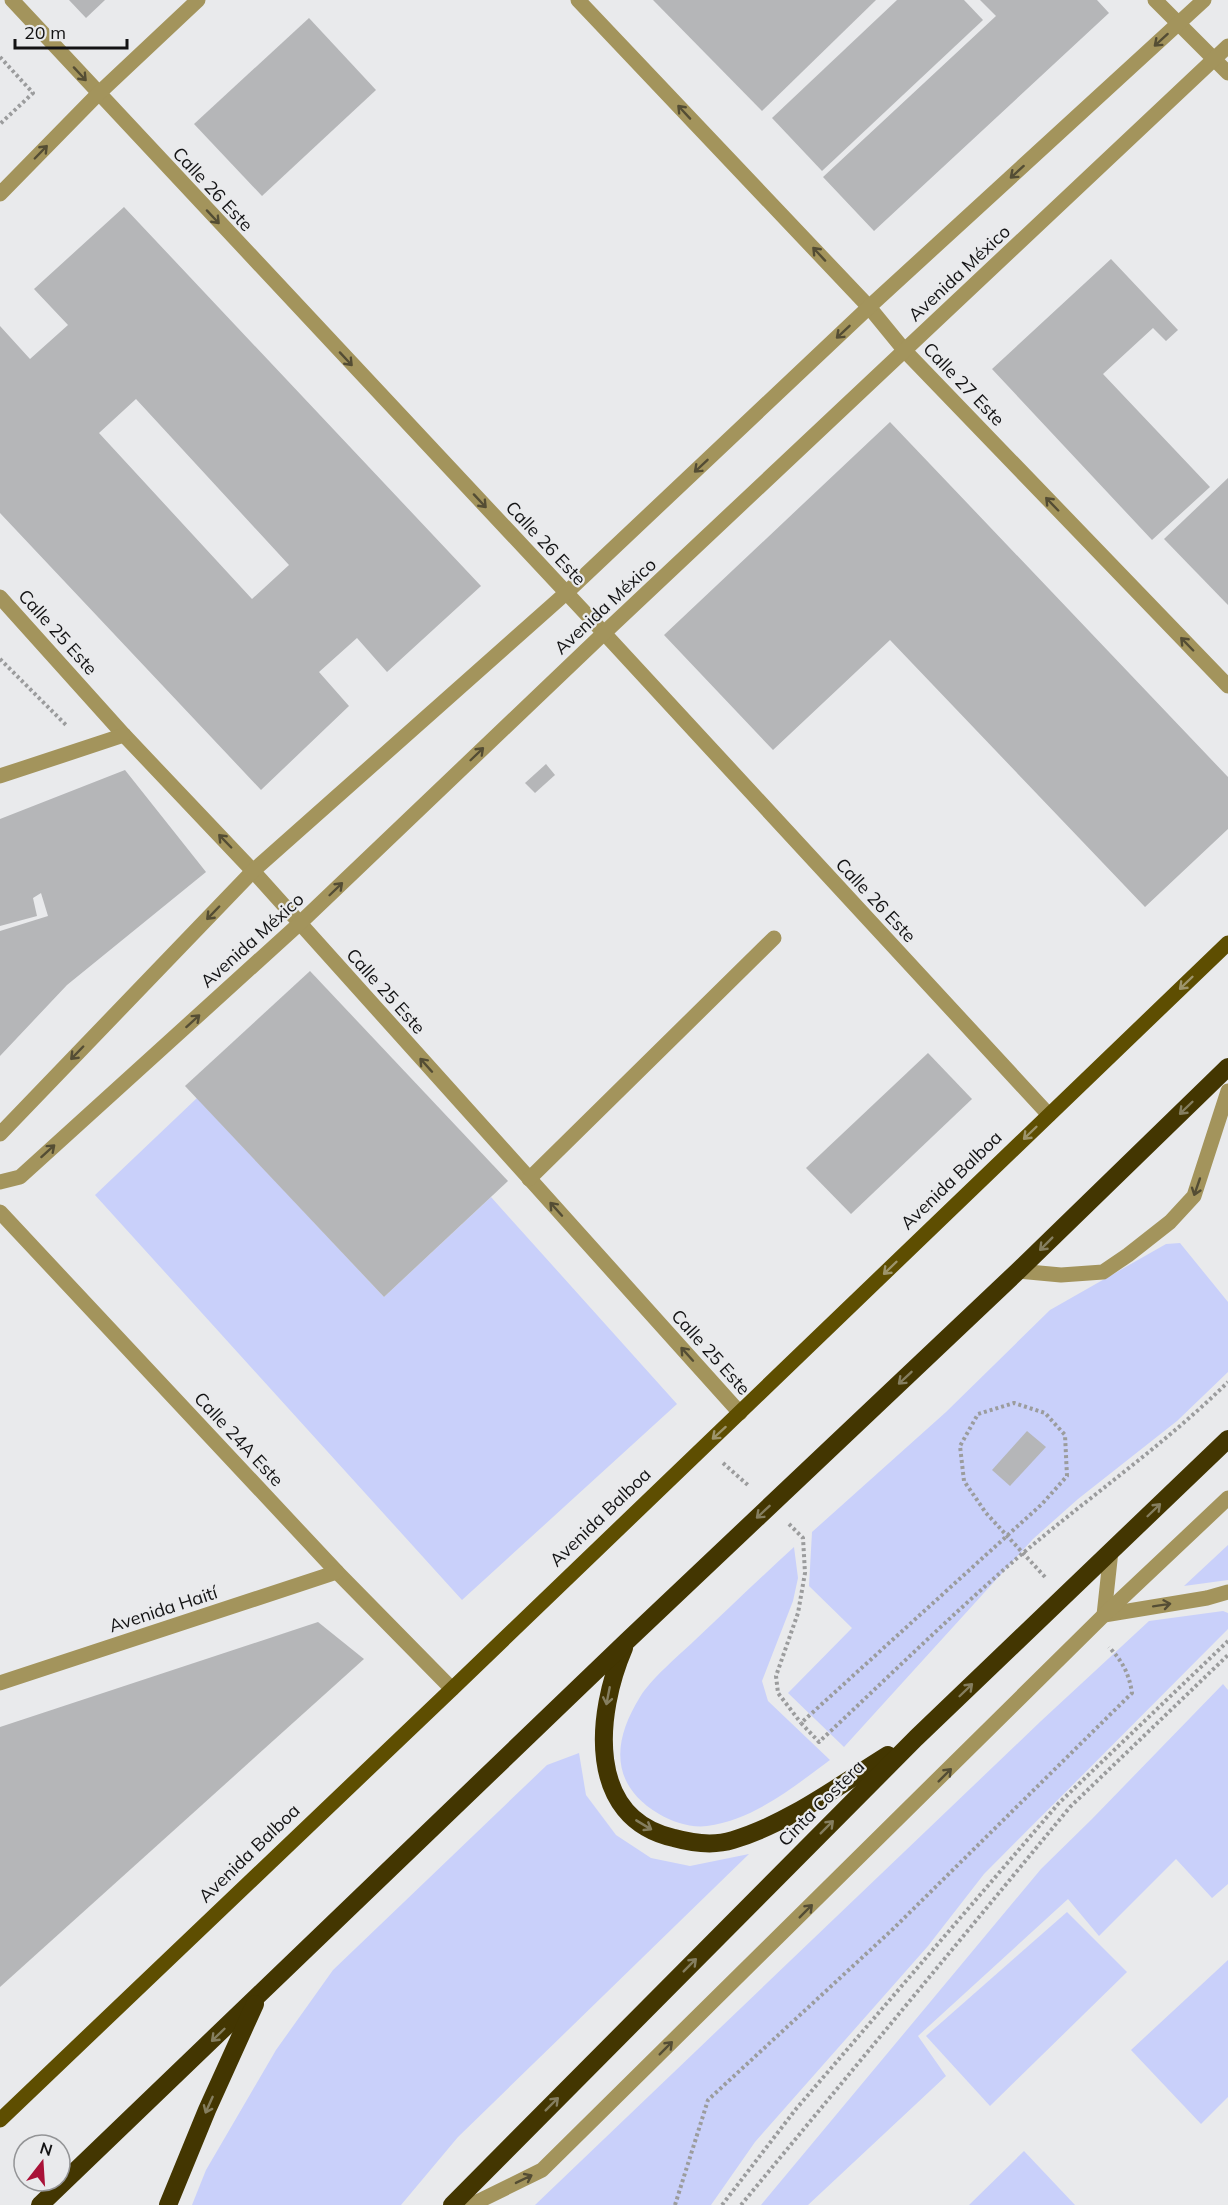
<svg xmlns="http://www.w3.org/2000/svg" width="1228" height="2205" viewBox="0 0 1228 2205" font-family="Mulish,sans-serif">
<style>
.green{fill:#c9d0fa}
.building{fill:#b5b6b8;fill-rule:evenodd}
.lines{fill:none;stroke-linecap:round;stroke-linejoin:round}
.path{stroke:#9b9c9d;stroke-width:4;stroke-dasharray:3 3;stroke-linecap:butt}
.minor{stroke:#a3945c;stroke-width:15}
.major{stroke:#5e4e01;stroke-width:15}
.highway{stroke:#433601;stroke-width:18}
.oneway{stroke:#544d34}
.oneway2{stroke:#9d946b}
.oneway3{stroke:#857e5f}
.labels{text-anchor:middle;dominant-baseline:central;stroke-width:4.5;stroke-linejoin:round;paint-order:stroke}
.street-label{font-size:18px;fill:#131314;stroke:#e9eaec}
</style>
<rect width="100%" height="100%" fill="#e9eaec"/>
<g class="green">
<path d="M 197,1098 L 384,1297 L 491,1197 L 677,1404 L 462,1600 L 95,1195 Z"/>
<path d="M 1180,1243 L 1228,1302 L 1228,1372 L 1177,1421 L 1078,1499 L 1033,1539 L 844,1747 L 788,1693 L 852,1628 L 809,1586 L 812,1532 L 946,1412 L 1050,1310 L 1166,1244 Z"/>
<path d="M 1228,1545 L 1228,1580 L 1184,1586 Z"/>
<path d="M 794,1547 L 798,1578 L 793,1601 L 762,1681 L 768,1701 L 830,1760 C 792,1788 755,1819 707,1826 C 691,1828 672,1822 659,1814 C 610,1785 612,1742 640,1697 C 651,1679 678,1656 694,1641 C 727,1610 760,1578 794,1547 Z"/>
<path d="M 1223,1611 L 1228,1613 L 1228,1629 L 984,1874 L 928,1946 L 755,2142 L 711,2205 L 535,2205 L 1041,1721 L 1149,1621 Z"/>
<path d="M 1223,1684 L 1228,1690 L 1228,1884 L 1212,1898 L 1176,1859 L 1099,1936 L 1068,1899 L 918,2036 L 946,2076 L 808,2205 L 761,2205 L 1041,1869 L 1092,1819 Z"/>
<path d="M 579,1753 L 586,1795 L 616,1835 L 651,1858 L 690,1866 L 749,1854 L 458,2137 L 401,2205 L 192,2205 L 206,2170 L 276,2050 L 333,1970 L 547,1765 Z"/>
<path d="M 1067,1912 L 1127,1972 L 990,2106 L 926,2036 Z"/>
<path d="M 1228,1960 L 1228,2097 L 1201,2124 L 1131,2050 Z"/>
<path d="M 1024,2151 L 1075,2205 L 969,2205 Z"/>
</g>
<g class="building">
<path d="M 69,0 L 105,0 L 86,18 Z"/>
<path d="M 653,0 L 876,0 L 762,111 Z"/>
<path d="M 897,0 L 964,0 L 983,20 L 822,171 L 772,118 Z"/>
<path d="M 980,0 L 1097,0 L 1109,13 L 874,231 L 823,177 L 996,16 Z"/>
<path d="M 309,18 L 376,90 L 262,196 L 194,124 Z"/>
<path d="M 124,207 L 481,586 L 387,672 L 357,638 L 319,672 L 349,706 L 261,790 L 0,513 L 0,326 L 30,359 L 68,325 L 34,289 ZM 136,399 L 289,565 L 252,599 L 99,433 Z"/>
<path d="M 1111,259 L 1178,330 L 1166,341 L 1153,328 L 1103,374 L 1210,487 L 1152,540 L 992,369 Z"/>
<path d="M 890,422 L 1228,777 L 1228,829 L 1145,907 L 890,640 L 773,750 L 664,635 Z"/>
<path d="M 1228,478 L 1228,605 L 1164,539 Z"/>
<path d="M 546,764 L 555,775 L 535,793 L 525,783 Z"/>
<path d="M 125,770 L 206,872 L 67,985 L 0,1056 L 0,931 L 48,916 L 41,893 L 33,898 L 37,916 L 0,926 L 0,819 Z"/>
<path d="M 310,971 L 508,1181 L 384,1297 L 185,1086 Z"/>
<path d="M 928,1053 L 972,1099 L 851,1214 L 806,1168 Z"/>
<path d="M 1027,1431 L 1046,1447 L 1010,1486 L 992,1470 Z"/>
<path d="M 318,1622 L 364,1659 L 0,1987 L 0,1727 Z"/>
</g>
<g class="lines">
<g class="path">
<path d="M 0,57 L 33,93 L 0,124"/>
<path d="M 0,659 L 67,726"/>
<path d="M 723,1463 L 749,1486"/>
<path d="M 789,1524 L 803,1538 L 805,1573 L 798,1613 L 776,1676 L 778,1693 L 801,1723"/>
<path d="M 1045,1577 L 986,1513 L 964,1481 L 960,1446 L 978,1414 L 1014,1403 L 1045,1413 L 1065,1435 L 1067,1476 L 1042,1504 L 801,1723 L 819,1742 C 882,1683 944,1622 1008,1566 C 1080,1503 1160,1449 1228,1382"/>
<path d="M 675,2205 L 708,2100 L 893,1929 L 1132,1693 C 1129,1673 1122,1661 1109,1647"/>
<path d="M 722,2205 L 796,2109 L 1059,1803 L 1228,1641"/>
<path d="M 741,2205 L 1070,1807 L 1228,1655"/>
</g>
<g class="minor">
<path d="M 12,0 L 604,633 L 1049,1115"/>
<path d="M 578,0 L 869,307 L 905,351 L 1228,686"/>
<path d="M 1155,0 L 1228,73"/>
<path d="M 0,194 L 98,94 L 198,0"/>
<path d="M 0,597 L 124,735 L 253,871 L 740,1413"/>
<path d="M 0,776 L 124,735"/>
<path d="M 0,1134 L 253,871 L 566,593 L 869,307 L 1204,0"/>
<path d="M 529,1179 L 774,938"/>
<path d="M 0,1182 L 20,1177 L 299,924 L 604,633 L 1228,46"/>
<path d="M 0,1212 L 337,1572 L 452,1689"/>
<path d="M 1018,1271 L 1061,1275 L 1103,1272 L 1128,1255 L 1170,1222 L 1194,1196 L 1228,1091"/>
<path d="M 1111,1551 L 1104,1615 L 1207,1598 L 1228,1592"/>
<path d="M 0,1683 L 337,1572"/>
<path d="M 471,2205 L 542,2170 L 1104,1615 L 1228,1498"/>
</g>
<path class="major" d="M 0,2120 L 452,1689 L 1228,943"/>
<g class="highway">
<path d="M 624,1648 C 596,1713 585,1818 674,1838 C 692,1843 714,1846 733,1840 C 789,1823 838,1786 888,1755"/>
<path d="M 40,2205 L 627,1641 L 1018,1271 L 1228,1067"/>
<path d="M 168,2205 L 207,2110 L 255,2004"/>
<path d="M 452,2205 L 916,1738 L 1228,1439"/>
</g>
</g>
<defs><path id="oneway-shaft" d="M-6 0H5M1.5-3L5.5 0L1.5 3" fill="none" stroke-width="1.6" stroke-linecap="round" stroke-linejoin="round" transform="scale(1.5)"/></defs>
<g class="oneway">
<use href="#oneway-shaft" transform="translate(1161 40) rotate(138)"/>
<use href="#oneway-shaft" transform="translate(80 74) rotate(47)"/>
<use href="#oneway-shaft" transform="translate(684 112) rotate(-133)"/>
<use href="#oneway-shaft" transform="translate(41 152) rotate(-46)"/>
<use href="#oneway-shaft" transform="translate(1017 172) rotate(138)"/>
<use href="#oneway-shaft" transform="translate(213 217) rotate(47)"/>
<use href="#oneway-shaft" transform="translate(819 254) rotate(-133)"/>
<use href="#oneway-shaft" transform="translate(843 332) rotate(137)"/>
<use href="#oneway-shaft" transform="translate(346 359) rotate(47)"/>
<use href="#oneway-shaft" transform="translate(701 466) rotate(137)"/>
<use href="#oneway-shaft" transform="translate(480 501) rotate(47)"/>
<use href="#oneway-shaft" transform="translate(1052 504) rotate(-134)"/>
<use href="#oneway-shaft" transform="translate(1187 644) rotate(-134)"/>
<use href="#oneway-shaft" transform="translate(477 754) rotate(-44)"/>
<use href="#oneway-shaft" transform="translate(225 841) rotate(-134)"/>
<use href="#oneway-shaft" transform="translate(336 889) rotate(-44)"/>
<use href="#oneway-shaft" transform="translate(213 913) rotate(134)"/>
<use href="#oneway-shaft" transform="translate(193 1021) rotate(-42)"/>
<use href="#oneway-shaft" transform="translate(77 1053) rotate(134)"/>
<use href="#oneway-shaft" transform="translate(426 1065) rotate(-132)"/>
<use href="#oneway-shaft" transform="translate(48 1151) rotate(-42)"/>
<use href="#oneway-shaft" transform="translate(1197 1187) rotate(109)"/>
<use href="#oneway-shaft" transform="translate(556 1209) rotate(-132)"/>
<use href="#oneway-shaft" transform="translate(687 1354) rotate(-132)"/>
<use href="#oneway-shaft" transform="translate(1162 1605) rotate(-9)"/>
<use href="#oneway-shaft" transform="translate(945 1775) rotate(-45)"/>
<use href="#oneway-shaft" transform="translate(806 1911) rotate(-45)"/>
<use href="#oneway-shaft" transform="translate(666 2048) rotate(-45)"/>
<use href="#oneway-shaft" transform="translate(524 2179) rotate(-26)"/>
</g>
<g class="oneway2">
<use href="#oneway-shaft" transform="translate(1186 983) rotate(136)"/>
<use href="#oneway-shaft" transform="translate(1030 1133) rotate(136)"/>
<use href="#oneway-shaft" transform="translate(890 1268) rotate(136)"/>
<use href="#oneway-shaft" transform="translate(719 1433) rotate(138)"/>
</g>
<g class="oneway3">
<use href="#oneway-shaft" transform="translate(1186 1108) rotate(136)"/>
<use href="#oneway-shaft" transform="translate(1046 1244) rotate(135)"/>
<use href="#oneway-shaft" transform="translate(905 1378) rotate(137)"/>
<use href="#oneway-shaft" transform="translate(1154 1510) rotate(-44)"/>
<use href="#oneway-shaft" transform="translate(763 1512) rotate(137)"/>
<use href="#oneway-shaft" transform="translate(966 1690) rotate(-44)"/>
<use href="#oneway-shaft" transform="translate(608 1696) rotate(101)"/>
<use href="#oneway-shaft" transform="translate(644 1825) rotate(31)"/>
<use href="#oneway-shaft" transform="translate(827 1827) rotate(-45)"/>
<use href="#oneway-shaft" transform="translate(690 1965) rotate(-45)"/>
<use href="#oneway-shaft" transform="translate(218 2035) rotate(136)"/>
<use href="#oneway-shaft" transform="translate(552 2104) rotate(-45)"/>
<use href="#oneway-shaft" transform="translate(209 2105) rotate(114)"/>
</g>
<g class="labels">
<g class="street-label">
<text transform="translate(213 189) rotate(47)">Calle 26 Este</text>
<text transform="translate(959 273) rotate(-43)">Avenida México</text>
<text transform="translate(964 384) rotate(46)">Calle 27 Este</text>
<text transform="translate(546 543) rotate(47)">Calle 26 Este</text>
<text transform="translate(605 606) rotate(-43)">Avenida México</text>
<text transform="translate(58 632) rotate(48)">Calle 25 Este</text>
<text transform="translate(876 900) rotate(47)">Calle 26 Este</text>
<text transform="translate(252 940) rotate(-42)">Avenida México</text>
<text transform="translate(386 991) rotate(48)">Calle 25 Este</text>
<text transform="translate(951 1180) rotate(-44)">Avenida Balboa</text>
<text transform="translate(711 1352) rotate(48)">Calle 25 Este</text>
<text transform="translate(239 1439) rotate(47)">Calle 24A Este</text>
<text transform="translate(600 1517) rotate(-44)">Avenida Balboa</text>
<text transform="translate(163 1609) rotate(-18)">Avenida Haití</text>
<text transform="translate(821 1803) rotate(-45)">Cinta Costera</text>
<text transform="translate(249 1853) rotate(-44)">Avenida Balboa</text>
</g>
</g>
<g transform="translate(42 2163) rotate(17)"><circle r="28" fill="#e9eaec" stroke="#939496" stroke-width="1.5"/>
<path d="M0-4.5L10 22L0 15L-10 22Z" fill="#a91238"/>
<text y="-9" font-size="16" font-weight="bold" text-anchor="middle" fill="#131314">N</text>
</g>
<path d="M15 39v9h112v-9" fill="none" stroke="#131314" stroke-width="3"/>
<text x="24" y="39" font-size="18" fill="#131314" stroke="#e9eaec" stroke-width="4.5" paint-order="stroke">20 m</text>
</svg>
